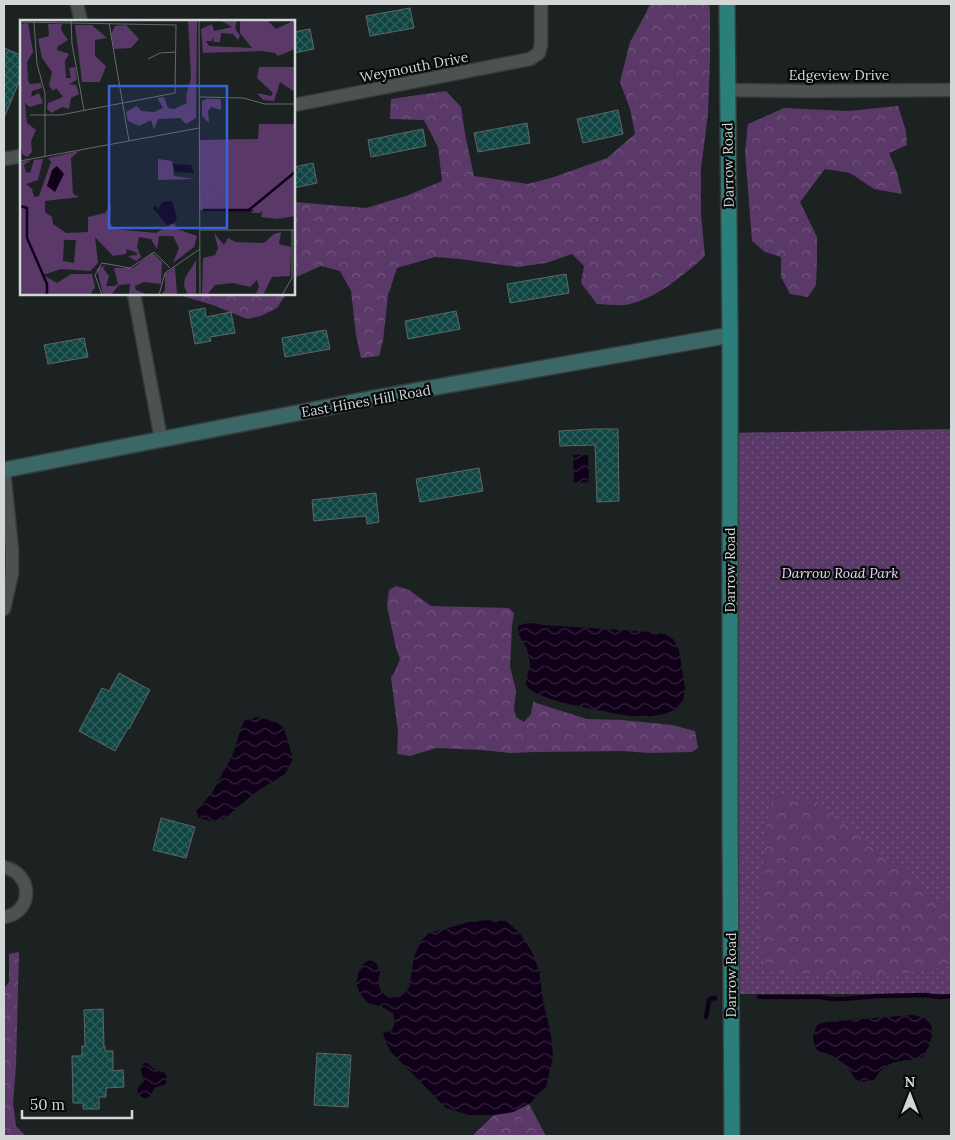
<svg xmlns="http://www.w3.org/2000/svg" width="955" height="1140" viewBox="0 0 955 1140" font-family="Lora,serif">
<style>
.grass{fill:url(#grass-dots)}
.forest{fill:url(#forest-crowns)}
.water{fill:url(#water-waves)}
.lines{fill:none;stroke-linecap:round;stroke-linejoin:round}
.stream{stroke:#10001a;stroke-width:4.5}
.building{fill:url(#building-cross-hatch);stroke:#5f6666}
.street-casing{stroke:#373c3c;stroke-width:15}
.secondary-casing{stroke:#373c3c;stroke-width:18}
.primary-casing{stroke:#373c3c;stroke-width:18}
.street{stroke:#4b5251;stroke-width:12}
.secondary{stroke:#3b6866;stroke-width:15}
.primary{stroke:#2b7f7a;stroke-width:15}
.labels{text-anchor:middle;dominant-baseline:central;stroke-width:4.5;stroke-linejoin:round;paint-order:stroke}
.street-label{font-size:14px;fill:#d3d7d7;stroke:#080a0a}
.park-label{font-size:14px;font-style:italic;fill:#ead5f5;stroke:#080a0a}
.inset-river{fill:none;stroke:#10001a;stroke-width:2.5}
.inset-road{fill:none;stroke:#656a6a;stroke-width:1}
.view{fill:#3863d8;fill-opacity:0.15;stroke:#3863d8;stroke-width:2.5}
.inset-edge{fill:none;stroke:#d3d7d7;stroke-width:2.5}
</style>
<defs>
<pattern id="grass-dots" width="8" height="8" patternUnits="userSpaceOnUse" patternTransform="scale(1.25)"><rect width="8" height="8" fill="#5a3969"/><path d="M2 2h.1M6 6h.1" fill="none" stroke="#71557e" stroke-width="1.8" stroke-linecap="round"/></pattern>
<pattern id="forest-crowns" width="20" height="18" patternUnits="userSpaceOnUse" patternTransform="scale(1.25)"><rect width="20" height="18" fill="#5a3969"/><path d="M2 6a3 3 0 1 1 6 0M12 15a3 3 0 1 1 6 0" fill="none" stroke="#71557e"/></pattern>
<pattern id="water-waves" width="16" height="10" patternUnits="userSpaceOnUse" patternTransform="scale(1.25)"><rect width="16" height="10" fill="#10001a"/><path d="M0 5q4-4 8 0t8 0" fill="none" stroke="#32243b"/></pattern>
<pattern id="building-cross-hatch" width="8" height="8" patternUnits="userSpaceOnUse" patternTransform="scale(1.25)"><rect width="8" height="8" fill="#0f4542"/><path d="M0 0l8 8M0 8l8-8" fill="none" stroke="#315f5d"/></pattern>
</defs>
<rect width="100%" height="100%" fill="#1c2221"/>
<path class="grass" d="M 951,429 L 951,994 L 731,994 L 729,433 Z"/>
<g class="forest">
<path d="M 650,4 L 709,4 L 710,13 L 710,60 L 708,114 L 701,168 L 701,215 L 705,256 C 684,275 653,301 625,305 C 616,306 606,304 597,304 L 581,283 L 584,266 L 572,254 L 546,263 L 518,267 L 460,259 L 435,257 L 397,268 L 388,295 L 383,341 L 379,356 L 361,358 L 356,335 L 351,291 L 340,271 L 321,266 L 294,278 L 294,202 L 366,208 L 406,196 L 442,181 L 438,147 L 424,120 L 390,119 L 391,99 L 446,91 L 461,107 L 465,134 L 474,176 L 528,184 L 554,177 L 607,158 L 635,134 L 630,109 L 620,82 L 630,42 L 645,15 Z"/>
<path d="M 898,106 L 906,131 L 907,145 L 889,153 L 897,173 L 902,194 L 874,189 L 850,173 L 825,169 L 800,202 L 817,237 L 817,261 L 816,285 L 808,297 L 790,294 L 781,277 L 781,257 L 765,252 L 752,241 L 745,151 L 748,124 L 784,108 L 848,111 Z"/>
<path d="M 176,294 L 286,294 L 277,308 L 261,316 L 247,319 L 213,305 Z"/>
<path d="M 396,586 L 409,590 L 431,606 L 509,608 L 514,613 L 512,626 L 510,667 L 516,690 L 514,710 L 516,717 L 524,722 L 531,714 L 533,702 L 587,719 L 622,720 L 672,725 L 695,731 L 698,748 L 692,752 L 648,753 L 623,751 L 535,752 L 510,753 L 482,750 L 436,748 L 410,756 L 397,754 L 398,732 L 391,678 L 396,669 L 400,659 L 396,648 L 387,606 L 389,590 Z"/>
<path d="M 775,794 L 816,801 L 937,899 L 951,907 L 951,967 L 950,966 L 879,978 L 768,971 L 759,940 L 762,874 L 767,824 Z"/>
<path d="M 19,952 L 16,1065 L 13,1103 L 16,1126 L 26,1136 L 4,1136 L 4,988 L 9,982 L 9,954 Z"/>
<path d="M 529,1104 L 546,1136 L 472,1136 L 494,1115 L 513,1112 Z"/>
</g>
<g class="water">
<path d="M 588,454 L 589,482 L 574,483 L 573,455 Z"/>
<path d="M 531,623 L 543,625 L 638,631 L 666,634 L 674,640 L 679,650 L 685,689 L 683,700 L 676,709 L 665,714 L 651,716 L 628,716 L 568,704 L 550,699 L 536,693 L 528,688 L 526,683 L 530,664 L 527,649 L 518,633 L 518,626 L 523,624 Z"/>
<path d="M 257,717 L 276,722 L 284,728 L 293,759 L 285,774 L 256,792 L 225,818 L 215,822 L 199,818 L 196,810 L 212,793 L 233,754 L 239,734 L 244,721 Z"/>
<path d="M 490,920 L 506,921 L 519,932 L 532,952 L 539,970 L 543,1000 L 551,1035 L 553,1057 L 546,1087 L 529,1104 L 513,1112 L 494,1115 L 469,1115 L 446,1108 L 391,1052 L 386,1043 L 383,1033 L 392,1030 L 395,1022 L 393,1013 L 382,1007 L 368,1003 L 360,994 L 356,983 L 359,971 L 363,964 L 370,960 L 376,963 L 380,971 L 378,982 L 381,992 L 389,998 L 400,997 L 409,988 L 414,957 L 421,941 L 429,933 L 469,922 Z"/>
<path d="M 912,1015 C 940,1018 934,1039 923,1057 C 900,1064 889,1056 874,1080 L 861,1082 L 855,1079 L 847,1066 L 833,1056 L 818,1051 L 814,1046 L 813,1036 L 817,1025 L 826,1022 Z"/>
<path d="M 145,1063 L 147,1063 L 154,1069 L 165,1073 L 167,1076 L 166,1084 C 162,1086 157,1086 154,1089 C 151,1093 154,1093 150,1096 C 144,1101 139,1096 137,1090 L 139,1086 L 144,1082 L 141,1070 L 142,1065 Z"/>
</g>
<g class="lines">
<g class="stream">
<path d="M 759,997 L 819,997 L 832,999 L 842,999 L 878,996 L 925,995 L 940,997 L 951,996"/>
<path d="M 706,1017 C 708,1011 707,1005 710,999 L 715,998"/>
</g>
</g>
<g class="building">
<path d="M 410,8 L 414,28 L 370,36 L 366,16 Z"/>
<path d="M 310,29 L 314,49 L 294,53 L 294,32 Z"/>
<path d="M 4,48 L 21,55 L 21,77 L 4,118 Z"/>
<path d="M 618,110 L 623,134 L 583,143 L 577,119 Z"/>
<path d="M 527,123 L 530,143 L 478,152 L 474,133 Z"/>
<path d="M 423,129 L 426,146 L 371,157 L 368,140 Z"/>
<path d="M 313,163 L 317,183 L 294,188 L 294,167 Z"/>
<path d="M 566,274 L 569,293 L 510,303 L 507,284 Z"/>
<path d="M 205,308 L 206,317 L 231,312 L 235,333 L 210,337 L 211,341 L 195,344 L 189,311 Z"/>
<path d="M 456,311 L 460,329 L 408,339 L 405,321 Z"/>
<path d="M 326,330 L 330,349 L 285,357 L 282,338 Z"/>
<path d="M 84,338 L 88,357 L 48,364 L 44,345 Z"/>
<path d="M 593,429 L 618,429 L 619,501 L 597,502 L 595,445 L 560,446 L 559,431 Z"/>
<path d="M 479,468 L 483,491 L 420,502 L 416,479 Z"/>
<path d="M 376,493 L 379,522 L 367,524 L 366,516 L 314,521 L 312,500 Z"/>
<path d="M 119,673 L 150,690 L 129,729 L 128,728 L 115,751 L 79,731 L 102,688 L 109,691 Z"/>
<path d="M 161,818 L 195,827 L 186,858 L 153,850 Z"/>
<path d="M 103,1009 L 104,1047 L 105,1046 L 105,1051 L 113,1051 L 113,1071 L 123,1070 L 124,1087 L 106,1088 L 106,1097 L 99,1097 L 99,1109 L 83,1109 L 83,1103 L 73,1103 L 72,1056 L 82,1056 L 82,1046 L 85,1046 L 84,1010 Z"/>
<path d="M 317,1053 L 351,1055 L 348,1107 L 314,1105 Z"/>
</g>
<g class="lines">
<defs>
<g id="street">
<path d="M 77,4 L 81,21"/>
<path d="M 727,90 L 807,91 L 951,90"/>
<path d="M 294,105 L 530,59 L 539,53 L 541,45 L 541,4"/>
<path d="M 4,159 L 21,156"/>
<path d="M 134,294 L 161,439"/>
<path d="M 4,609 L 12,573 L 12,550 L 4,470"/>
<path d="M 4,867 C 34,874 33,913 4,917"/>
</g>
<path id="secondary" d="M 4,470 L 369,399 L 730,335"/>
<path id="primary" d="M 727,4 L 730,335 L 730,819 L 732,1136"/>
</defs>
<use href="#street" class="street-casing"/>
<use href="#secondary" class="secondary-casing"/>
<use href="#primary" class="primary-casing"/>
<use href="#street" class="street"/>
<use href="#secondary" class="secondary"/>
<use href="#primary" class="primary"/>
</g>
<g class="labels">
<g class="street-label">
<text transform="translate(414 67) rotate(-11)">Weymouth Drive</text>
<text x="839" y="75">Edgeview Drive</text>
<text transform="translate(728 165) rotate(-91)">Darrow Road</text>
<text transform="translate(366 401) rotate(-10)">East Hines Hill Road</text>
<text transform="translate(730 570) rotate(-90)">Darrow Road</text>
<text transform="translate(731 975) rotate(-90)">Darrow Road</text>
</g>
<g class="park-label">
<text x="840" y="573">Darrow Road Park</text>
</g>
</g>
<g transform="translate(20 20)">
<rect width="275" height="275" fill="#1c2221"/>
<path d="M 239,104 L 275,104 L 275,190 L 180,190 L 179,120 L 238,119 Z" fill="#5a3969"/>
<path d="M 168,0 L 177,0 L 176,98 L 166,104 L 160,98 L 138,99 L 134,110 L 131,100 L 119,106 L 108,101 L 106,92 L 117,86 L 121,91 L 134,92 L 143,88 L 137,78 L 144,77 L 148,88 L 154,89 L 167,83 L 166,76 L 171,58 ZM 200,0 L 217,0 L 215,8 L 220,16 L 218,20 L 213,14 L 201,13 L 200,22 L 194,22 L 193,17 L 192,21 L 186,21 L 189,26 L 232,28 L 220,13 L 220,2 L 224,0 L 247,0 L 256,9 L 275,0 L 275,29 L 258,36 L 255,33 L 242,31 L 183,33 L 181,9 L 192,4 L 194,11 L 212,7 ZM 8,3 L 13,32 L 7,42 L 8,61 L 10,64 L 21,63 L 22,68 L 12,71 L 11,77 L 19,73 L 23,83 L 10,87 L 5,83 L 7,103 L 16,110 L 11,121 L 12,132 L 7,137 L 2,134 L 0,116 L 0,4 ZM 28,4 L 42,4 L 41,10 L 48,20 L 38,26 L 37,30 L 49,34 L 45,41 L 46,58 L 51,58 L 49,48 L 55,47 L 57,60 L 49,64 L 56,65 L 59,74 L 51,78 L 49,89 L 42,87 L 31,93 L 27,88 L 28,83 L 43,77 L 36,68 L 33,71 L 29,65 L 32,52 L 22,38 L 18,19 L 29,16 ZM 55,5 L 72,5 L 87,18 L 75,20 L 75,36 L 86,46 L 80,62 L 62,62 ZM 106,5 L 119,19 L 111,28 L 94,29 L 91,14 L 95,6 ZM 239,47 L 275,47 L 275,69 L 273,71 L 260,62 L 254,81 L 243,80 L 237,73 L 251,76 L 253,73 L 237,58 ZM 186,79 L 200,79 L 201,82 L 201,90 L 191,87 L 188,91 L 189,103 L 182,96 L 182,81 ZM 59,131 L 51,138 L 53,174 L 59,177 L 25,181 L 25,192 L 32,197 L 33,204 L 46,213 L 68,212 L 68,197 L 85,193 L 91,184 L 90,203 L 94,209 L 136,213 L 154,203 L 157,209 L 177,216 L 174,227 L 153,243 L 159,228 L 153,216 L 139,216 L 137,229 L 131,219 L 119,217 L 117,227 L 121,237 L 116,241 L 108,236 L 117,235 L 117,233 L 107,229 L 106,234 L 93,236 L 75,217 L 78,243 L 70,251 L 41,249 L 23,255 L 37,263 L 51,254 L 72,254 L 75,267 L 70,275 L 0,275 L 0,142 L 11,140 L 4,145 L 6,152 L 10,153 L 14,140 L 23,139 L 18,160 L 6,164 L 12,169 L 14,177 L 19,176 L 31,142 L 28,138 ZM 44,220 L 56,220 L 54,243 L 43,241 ZM 138,139 L 152,141 L 154,156 L 175,159 L 138,160 ZM 258,142 L 275,142 L 275,148 L 256,161 L 229,189 L 184,187 L 185,165 L 217,183 L 220,174 L 228,176 L 249,157 L 252,144 ZM 261,177 L 275,183 L 275,196 L 257,199 L 241,197 L 243,189 ZM 261,212 L 259,224 L 271,227 L 270,256 L 252,257 L 243,275 L 236,273 L 239,267 L 237,260 L 230,267 L 213,263 L 195,265 L 187,275 L 182,275 L 183,238 L 195,235 L 198,228 L 194,213 L 204,225 L 208,218 L 215,222 L 244,223 L 254,214 ZM 133,233 L 142,242 L 141,264 L 124,262 L 115,266 L 116,270 L 129,275 L 109,275 L 110,264 L 99,265 L 91,275 L 83,275 L 77,249 L 86,245 L 83,248 L 89,256 L 86,266 L 95,266 L 98,264 L 94,248 L 113,248 ZM 176,240 L 176,275 L 168,275 L 164,266 L 165,258 ZM 155,247 L 157,275 L 141,275 L 145,270 L 145,254 Z" fill="#5a3969" fill-rule="evenodd"/>
<path d="M 275,107 L 275,142 L 252,144 L 249,157 L 239,169 L 227,176 L 220,174 L 214,119 L 233,122 L 243,116 L 246,109 ZM 272,152 L 275,183 L 261,177 L 240,193 L 231,193 Z" fill="#5a3969"/>
<path d="M 153,144 L 171,145 L 174,153 L 155,152 ZM 37,146 L 44,154 L 35,172 L 27,166 L 32,150 ZM 152,181 L 157,197 L 154,203 L 147,205 L 133,188 L 135,185 L 138,190 L 142,182 Z" fill="#10001a"/>
<path class="inset-river" d="M 0,186 L 7,188 L 7,218 L 27,264 L 27,275M 183,190 L 229,190 L 275,152"/>
<path class="inset-road" d="M 51,0 L 52,24 L 64,90M 179,0 L 180,275M 0,2 L 156,5 L 155,73 L 40,95 L 10,95M 14,2 L 17,44 L 25,73 L 25,136M 89,3 L 109,121M 128,39 L 140,33 L 156,32M 180,77 L 223,78 L 245,84 L 275,84M 0,141 L 179,108M 89,174 L 89,124M 180,210 L 275,210M 82,275 L 75,255 L 82,243 L 110,248 L 134,232 L 150,248M 139,275 L 145,253 L 180,229M 262,275 L 272,258 L 272,210"/>
<path class="view" d="M 89,66 L 207,66 L 207,208 L 89,208 Z"/>
<rect width="275" height="275" class="inset-edge"/>
</g>
<rect width="955" height="1140" fill="none" stroke="#d3d7d7" stroke-width="10"/>
<g transform="translate(910 1095)" stroke="#080a0a" stroke-width="4" paint-order="stroke">
<path d="M0-4L9 19L0 12L-9 19Z" fill="#d3d7d7"/>
<text y="-8" font-size="14" font-weight="bold" text-anchor="middle" fill="#d3d7d7">N</text>
</g>
<path d="M22 1110v8h110v-8" fill="none" stroke="#d3d7d7" stroke-width="2.5"/>
<text x="30" y="1110" font-size="15" fill="#d3d7d7" stroke="#080a0a" stroke-width="4" paint-order="stroke">50 m</text>
</svg>
